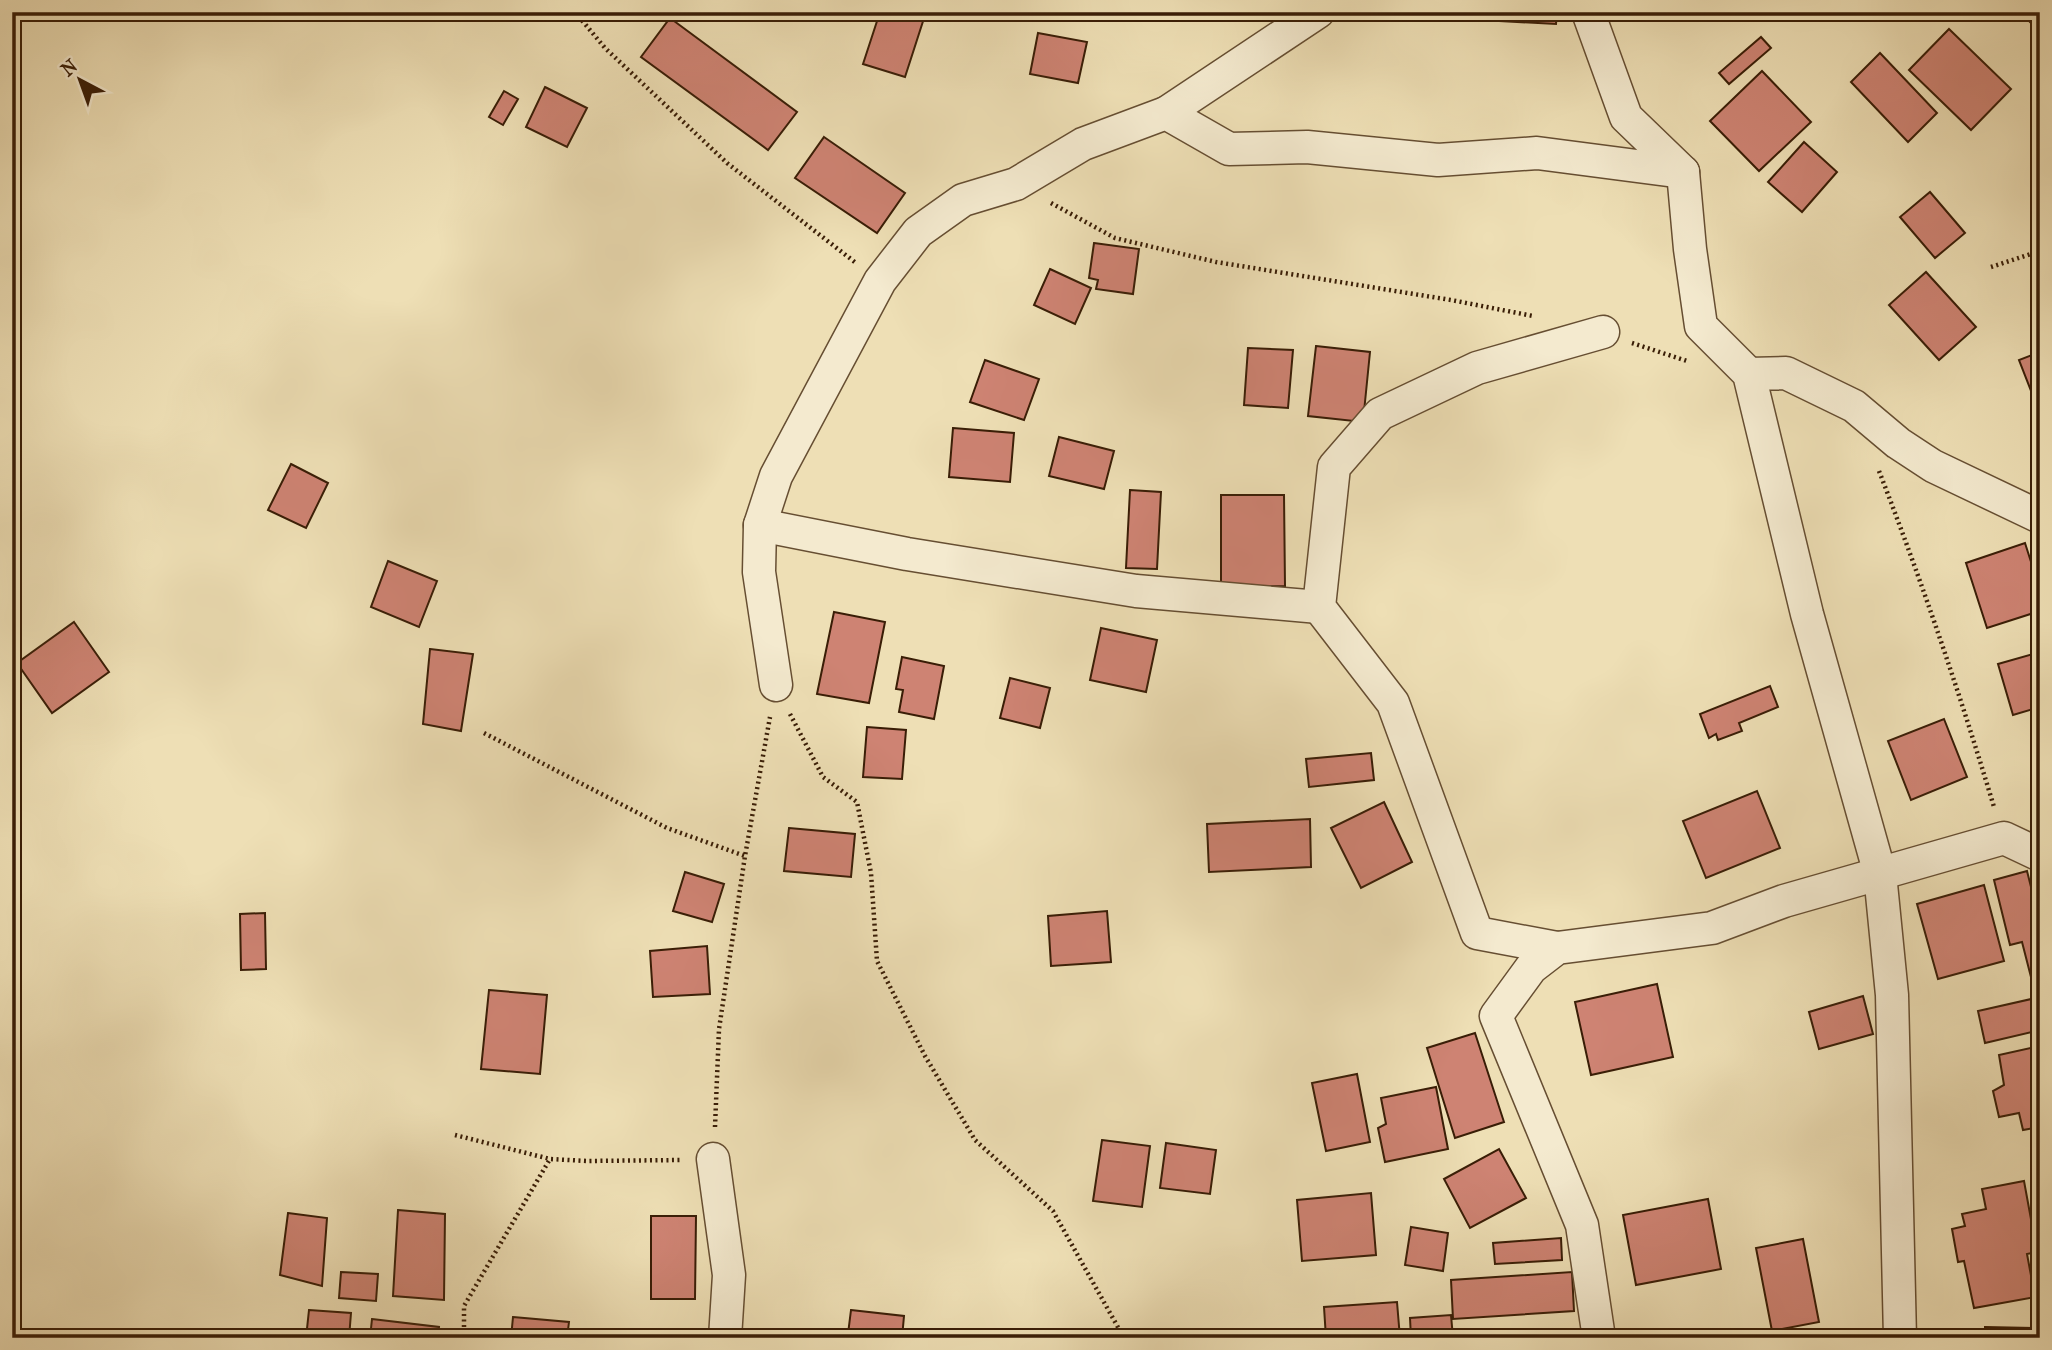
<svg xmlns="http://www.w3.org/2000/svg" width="2052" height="1350" viewBox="0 0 2052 1350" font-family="'IM FELL French Canon',serif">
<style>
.building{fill:#ce8373;stroke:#391d06;stroke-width:2}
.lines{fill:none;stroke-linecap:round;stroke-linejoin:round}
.minor-casing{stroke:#664e32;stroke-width:35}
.path{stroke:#391d06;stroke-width:4.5;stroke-dasharray:2 3.5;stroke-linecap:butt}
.minor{stroke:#f4eacf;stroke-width:32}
</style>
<rect width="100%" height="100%" fill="#eedfb5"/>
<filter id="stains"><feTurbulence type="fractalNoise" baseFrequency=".00286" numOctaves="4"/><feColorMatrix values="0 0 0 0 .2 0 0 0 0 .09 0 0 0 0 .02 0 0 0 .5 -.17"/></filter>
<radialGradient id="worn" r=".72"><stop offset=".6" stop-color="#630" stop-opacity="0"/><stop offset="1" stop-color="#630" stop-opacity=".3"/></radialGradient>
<g class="building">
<path d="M 880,12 L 926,12 L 905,77 L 863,64 Z"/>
<path d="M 1482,12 L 1557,12 L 1556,24 L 1482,20 Z"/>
<path d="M 670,18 L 797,112 L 768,150 L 641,57 Z"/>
<path d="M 1949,29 L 2011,89 L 1971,130 L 1909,70 Z"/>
<path d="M 1038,33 L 1087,42 L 1078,83 L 1030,74 Z"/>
<path d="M 1761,37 L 1771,48 L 1729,84 L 1719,73 Z"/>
<path d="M 1880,53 L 1937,113 L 1908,142 L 1851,82 Z"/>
<path d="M 1762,71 L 1811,122 L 1759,171 L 1710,121 Z"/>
<path d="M 545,87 L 587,108 L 567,147 L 526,127 Z"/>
<path d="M 504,91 L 518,99 L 503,125 L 489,117 Z"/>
<path d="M 824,137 L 905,193 L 877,233 L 795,178 Z"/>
<path d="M 1804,142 L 1837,172 L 1802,212 L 1768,182 Z"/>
<path d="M 1930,192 L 1965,233 L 1935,258 L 1900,217 Z"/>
<path d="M 1094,243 L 1139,249 L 1133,294 L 1096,289 L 1098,280 L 1089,278 Z"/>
<path d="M 1050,269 L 1091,288 L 1075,324 L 1034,305 Z"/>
<path d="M 1926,272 L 1976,327 L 1939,360 L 1889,305 Z"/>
<path d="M 1316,346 L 1370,352 L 1363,422 L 1308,416 Z"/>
<path d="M 1248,348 L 1293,350 L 1288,408 L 1244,405 Z"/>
<path d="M 2040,352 L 2040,414 L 2019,360 Z"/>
<path d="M 985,360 L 1039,379 L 1024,420 L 970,402 Z"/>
<path d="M 953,428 L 1014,433 L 1010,482 L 949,477 Z"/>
<path d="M 1059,437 L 1114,451 L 1104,489 L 1049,476 Z"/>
<path d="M 291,464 L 328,483 L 306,528 L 268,510 Z"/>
<path d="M 1130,490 L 1161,492 L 1157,569 L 1126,568 Z"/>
<path d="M 1221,495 L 1284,495 L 1285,586 L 1221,587 Z"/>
<path d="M 2025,543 L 2040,590 L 2040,611 L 1987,628 L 1966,563 Z"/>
<path d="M 388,561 L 437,581 L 419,627 L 371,607 Z"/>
<path d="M 834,612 L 885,622 L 869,703 L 817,694 Z"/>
<path d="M 74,622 L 109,672 L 52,713 L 17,663 Z"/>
<path d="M 1101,628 L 1157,640 L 1146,692 L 1090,680 Z"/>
<path d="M 430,649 L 473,654 L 461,731 L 423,724 Z"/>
<path d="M 2040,652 L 2040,707 L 2013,715 L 1998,664 Z"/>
<path d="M 902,657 L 944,666 L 934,719 L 899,712 L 903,690 L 896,689 Z"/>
<path d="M 1010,678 L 1050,688 L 1040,728 L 1000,718 Z"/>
<path d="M 1770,686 L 1778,707 L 1739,723 L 1742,731 L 1718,740 L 1716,734 L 1709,738 L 1700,714 Z"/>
<path d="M 1944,719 L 1967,777 L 1911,800 L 1888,741 Z"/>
<path d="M 867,727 L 906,730 L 902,779 L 863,777 Z"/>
<path d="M 1371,753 L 1374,780 L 1309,787 L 1306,759 Z"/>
<path d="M 1757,791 L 1780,848 L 1706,878 L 1683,821 Z"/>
<path d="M 1384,802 L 1412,862 L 1361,888 L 1331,828 Z"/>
<path d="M 1310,819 L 1311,867 L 1209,872 L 1207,824 Z"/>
<path d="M 789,828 L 855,834 L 851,877 L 784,871 Z"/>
<path d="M 2027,871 L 2040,923 L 2040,984 L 2033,985 L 2022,942 L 2010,945 L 1994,880 Z"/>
<path d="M 685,872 L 724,884 L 712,922 L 673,911 Z"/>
<path d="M 1984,885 L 2004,961 L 1938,979 L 1917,904 Z"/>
<path d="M 1107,911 L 1111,962 L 1051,966 L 1048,916 Z"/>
<path d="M 265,913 L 266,969 L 241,970 L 240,914 Z"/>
<path d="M 707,946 L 710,994 L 653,997 L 650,951 Z"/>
<path d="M 1657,984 L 1673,1057 L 1591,1075 L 1575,1002 Z"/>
<path d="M 489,990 L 547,995 L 540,1074 L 481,1069 Z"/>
<path d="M 1863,996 L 1873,1034 L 1819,1049 L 1809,1012 Z"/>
<path d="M 2040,997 L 2040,1030 L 1985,1043 L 1978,1011 Z"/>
<path d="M 1475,1033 L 1504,1122 L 1455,1138 L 1427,1048 Z"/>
<path d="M 2040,1046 L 2040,1127 L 2023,1130 L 2019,1113 L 1999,1117 L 1993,1091 L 2004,1085 L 1999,1055 Z"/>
<path d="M 1357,1074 L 1370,1142 L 1326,1151 L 1312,1083 Z"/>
<path d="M 1436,1087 L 1448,1149 L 1385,1162 L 1378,1128 L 1386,1124 L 1381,1098 Z"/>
<path d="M 1102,1140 L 1150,1146 L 1142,1207 L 1093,1201 Z"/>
<path d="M 1166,1143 L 1216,1150 L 1210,1194 L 1160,1188 Z"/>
<path d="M 1499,1149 L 1526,1198 L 1470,1228 L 1444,1179 Z"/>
<path d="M 2024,1181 L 2037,1252 L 2027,1254 L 2035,1297 L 1974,1308 L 1964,1261 L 1958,1262 L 1952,1229 L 1965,1226 L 1962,1214 L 1986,1209 L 1982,1189 Z"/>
<path d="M 1371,1193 L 1376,1255 L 1302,1261 L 1297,1200 Z"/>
<path d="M 1708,1199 L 1721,1269 L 1636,1285 L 1623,1215 Z"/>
<path d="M 398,1210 L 445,1214 L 444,1300 L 393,1296 Z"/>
<path d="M 288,1213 L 327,1218 L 322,1286 L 280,1275 Z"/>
<path d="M 651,1216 L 696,1216 L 695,1299 L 651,1299 Z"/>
<path d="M 1411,1227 L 1448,1233 L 1443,1271 L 1405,1265 Z"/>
<path d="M 1561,1238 L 1562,1260 L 1495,1264 L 1493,1243 Z"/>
<path d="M 1803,1239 L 1819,1322 L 1772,1331 L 1756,1248 Z"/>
<path d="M 341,1272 L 378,1274 L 376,1301 L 339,1298 Z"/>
<path d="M 1572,1272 L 1574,1311 L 1453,1319 L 1451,1280 Z"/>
<path d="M 1397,1302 L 1400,1338 L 1326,1338 L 1324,1307 Z"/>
<path d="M 309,1310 L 351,1313 L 349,1338 L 306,1338 Z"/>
<path d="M 851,1310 L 904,1316 L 902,1338 L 848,1334 Z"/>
<path d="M 1451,1315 L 1453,1338 L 1411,1338 L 1410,1318 Z"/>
<path d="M 513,1317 L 569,1322 L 567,1338 L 511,1338 Z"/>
<path d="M 372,1319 L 439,1327 L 438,1338 L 370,1338 Z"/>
<path d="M 1985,1327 L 2039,1328 L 2039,1338 L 1985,1338 Z"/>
<path d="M 582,1333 L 612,1336 L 612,1338 L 582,1338 Z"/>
</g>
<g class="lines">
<defs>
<g id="minor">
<path d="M 1588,12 L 1626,117 L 1683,172 L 1690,249 L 1701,326 L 1749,374 L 1807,614 L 1880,874 L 1892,995 L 1900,1338"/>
<path d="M 1166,113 L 1318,12"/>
<path d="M 1749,374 L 1786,373 L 1854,406 L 1898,443 L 1933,466 L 2040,517"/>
<path d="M 760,525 L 907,554 L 1136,591 L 1319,607"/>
<path d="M 776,685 L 759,572 L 760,525 L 776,476 L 880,281 L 918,232 L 963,200 L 1016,184 L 1083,144 L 1166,113 L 1229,149 L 1307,147 L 1438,160 L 1537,153 L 1683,172"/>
<path d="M 1557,948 L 1477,933 L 1393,703 L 1319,607 L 1334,467 L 1380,414 L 1477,368 L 1603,332"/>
<path d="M 713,1159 L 729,1275 L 725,1338"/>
<path d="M 1599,1338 L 1582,1225 L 1496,1016 L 1531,968 L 1557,948 L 1712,928 L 1784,901 L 2004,838 L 2040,855"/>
</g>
</defs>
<use href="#minor" class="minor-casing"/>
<g class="path">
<path d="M 575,12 L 605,48 L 727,163 L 856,263"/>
<path d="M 2023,12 L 2040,32"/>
<path d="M 1051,203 L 1115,238 L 1216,262 L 1451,300 L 1533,316"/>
<path d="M 1991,267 L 2040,251"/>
<path d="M 1632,343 L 1687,361"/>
<path d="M 1879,471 C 1922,582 1960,694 1994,807"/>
<path d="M 790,714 L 823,777 L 857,802 L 871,873 L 877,961 L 925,1056 L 975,1140 L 1053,1211 L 1124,1338"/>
<path d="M 484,733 L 667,828 L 745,856"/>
<path d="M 715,1127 L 719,1029 L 745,856 L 770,717"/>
<path d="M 455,1135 L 550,1159 L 587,1161 L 681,1160"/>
<path d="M 464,1338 L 464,1306 L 550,1159"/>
</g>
<use href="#minor" class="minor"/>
</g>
<rect width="2052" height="1350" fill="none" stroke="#eedfb5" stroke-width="42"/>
<rect x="14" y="14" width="2024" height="1322" fill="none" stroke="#391d06" stroke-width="3.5"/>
<rect x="21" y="21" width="2010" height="1308" fill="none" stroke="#391d06" stroke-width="2"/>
<g transform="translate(80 80) rotate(319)" stroke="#f4eacf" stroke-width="5" paint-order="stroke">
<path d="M0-5L12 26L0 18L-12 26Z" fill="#391d06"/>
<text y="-10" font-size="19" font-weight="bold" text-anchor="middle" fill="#391d06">N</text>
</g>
<rect width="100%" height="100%" filter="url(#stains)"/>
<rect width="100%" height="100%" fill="url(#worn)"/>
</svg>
